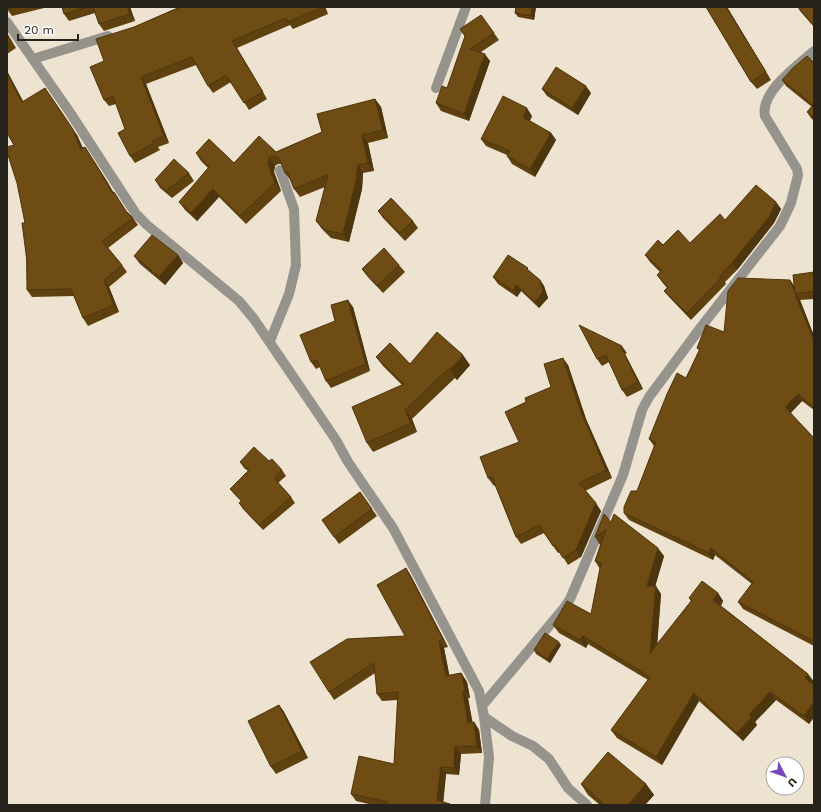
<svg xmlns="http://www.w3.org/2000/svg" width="821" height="812" viewBox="0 0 821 812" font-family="'Work Sans',sans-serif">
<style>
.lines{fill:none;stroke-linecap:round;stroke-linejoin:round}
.street{stroke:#95938b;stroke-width:10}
.wall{fill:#5f4110}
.shaded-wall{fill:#4d350d}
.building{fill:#6e4c13;stroke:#4d350d}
</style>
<rect width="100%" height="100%" fill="#eee2d1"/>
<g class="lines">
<g class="street">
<path d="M 7,22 L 69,111 L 136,214 L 147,225 L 239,301 L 254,319 L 336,440 L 348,462 L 393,528 L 479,691 L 484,717 L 489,757 L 485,805"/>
<path d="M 33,59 L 108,36"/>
<path d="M 436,88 L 466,7"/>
<path d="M 270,341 L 289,294 L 296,265 L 294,209 L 280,170"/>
<path d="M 482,706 L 564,608 L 570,599 L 623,475 L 642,410 L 649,397 L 701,327 L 780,226 L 791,203 L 798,175 L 797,169 L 765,116 C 760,92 798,65 814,51"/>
<path d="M 484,717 L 512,736 L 533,746 L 549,759 L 568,788 L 587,805"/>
</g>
</g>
<g class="wall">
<path d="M 7,7 L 48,7 L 12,16 L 7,9 Z"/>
<path d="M 62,7 L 130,7 L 135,21 L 104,31 L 99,24 L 95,13 L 69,21 L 64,14 Z"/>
<path d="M 180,7 L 325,7 L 328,14 L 293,29 L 290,25 L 237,48 L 267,99 L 249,110 L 231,82 L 213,93 L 208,86 L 196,65 L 146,84 L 169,143 L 158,147 L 160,150 L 135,163 L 130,156 L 125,129 L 116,104 L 109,106 L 104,100 L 104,61 L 134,27 Z"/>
<path d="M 516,7 L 536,7 L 534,20 L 518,17 L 515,13 Z"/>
<path d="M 706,7 L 727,7 L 771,80 L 757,89 L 751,82 Z"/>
<path d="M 798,7 L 814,7 L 814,27 L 800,11 Z"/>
<path d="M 481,15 L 499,40 L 481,52 L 490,61 L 469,121 L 441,111 L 436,103 L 447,88 Z"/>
<path d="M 7,33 L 16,48 L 7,54 Z"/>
<path d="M 814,62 L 814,121 L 811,118 L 807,112 L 812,107 L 786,86 L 782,80 Z"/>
<path d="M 7,71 L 23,101 L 77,135 L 83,148 L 85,147 L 108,183 L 113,193 L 127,212 L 133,218 L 138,225 L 108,248 L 122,265 L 127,272 L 109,287 L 119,312 L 88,326 L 83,318 L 74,296 L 32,297 L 27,290 L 25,223 L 14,145 L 7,133 Z"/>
<path d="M 542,89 L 591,93 L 578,115 L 547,96 Z"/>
<path d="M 375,99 L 381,107 L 388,138 L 368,143 L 374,171 L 363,173 L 362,189 L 349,242 L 331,238 L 322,229 L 316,221 L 325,187 L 300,197 L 294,189 L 291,181 L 285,173 L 282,164 L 278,164 L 275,166 L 274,172 L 281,191 L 246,224 L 219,197 L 197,221 L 185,210 L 179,202 L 208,168 L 201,161 L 196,153 L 234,163 L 276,152 L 322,132 Z"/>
<path d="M 532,116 L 530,121 L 551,133 L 556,140 L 535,177 L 512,164 L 507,156 L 507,155 L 486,146 L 481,139 Z"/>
<path d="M 189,173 L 194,181 L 172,198 L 160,188 L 155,180 Z"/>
<path d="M 776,202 L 781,209 L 774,223 L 737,270 L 725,282 L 726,284 L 691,320 L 669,297 L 664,291 L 667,288 L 662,282 L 657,275 L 660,272 L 650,262 L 645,255 L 663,245 L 690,243 L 725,220 Z"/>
<path d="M 378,211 L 413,221 L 418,228 L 405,241 L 383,218 Z"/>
<path d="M 178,255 L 183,263 L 165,285 L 140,264 L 134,256 Z"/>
<path d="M 399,265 L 405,272 L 383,293 L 367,276 L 362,269 Z"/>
<path d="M 814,272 L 814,299 L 800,300 L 814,336 L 814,410 L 802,401 L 790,413 L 814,438 L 814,646 L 743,609 L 738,602 L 752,584 L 715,555 L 713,560 L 629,520 L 624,513 L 637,491 L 654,446 L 649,439 L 686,378 L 699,350 L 697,348 L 724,332 L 790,280 L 794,286 Z"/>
<path d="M 532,274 L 540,280 L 544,286 L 548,298 L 539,308 L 521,291 L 517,297 L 498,284 L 493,277 Z"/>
<path d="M 353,307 L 370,371 L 331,388 L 326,381 L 320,367 L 316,369 L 311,362 L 335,321 Z"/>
<path d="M 622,346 L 627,353 L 625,354 L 643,389 L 627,397 L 622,390 L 609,362 L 602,366 L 597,359 Z"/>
<path d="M 376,357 L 410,364 L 470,365 L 457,380 L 455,378 L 412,419 L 417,432 L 373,452 L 367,443 L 402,385 L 383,366 Z"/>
<path d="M 568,365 L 586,419 L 612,478 L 585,491 L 601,511 L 581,557 L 568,565 L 560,552 L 558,553 L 544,533 L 521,544 L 516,537 L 495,485 L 494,486 L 488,478 L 519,442 L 526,402 L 551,387 Z"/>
<path d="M 269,461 L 282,470 L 286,476 L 278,483 L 291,497 L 295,503 L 263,530 L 243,509 L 239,503 L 241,501 L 234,494 L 230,489 L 248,471 L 244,468 L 240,462 Z"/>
<path d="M 360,492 L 377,516 L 339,544 L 322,520 Z"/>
<path d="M 611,522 L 664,556 L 655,586 L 661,594 L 657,644 L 691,601 L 689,598 L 718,593 L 723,601 L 721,606 L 808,674 L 814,682 L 813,684 L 814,685 L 814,717 L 809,724 L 776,700 L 755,722 L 757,725 L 743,741 L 699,701 L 662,765 L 617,738 L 611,730 L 648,680 L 588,644 L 586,648 L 559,633 L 553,625 L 591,614 L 600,569 L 595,561 L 600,545 L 595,537 Z"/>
<path d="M 406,568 L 411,576 L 448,647 L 444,648 L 449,675 L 461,673 L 467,682 L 470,698 L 468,698 L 472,722 L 474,722 L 479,730 L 482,753 L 461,754 L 459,775 L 446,774 L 443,802 L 453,805 L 373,805 L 356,801 L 351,794 L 394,764 L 398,700 L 382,701 L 377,694 L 375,673 L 334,700 L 329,692 L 405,636 Z"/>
<path d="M 561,645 L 550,663 L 536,654 L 534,650 Z"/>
<path d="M 279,705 L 284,712 L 308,758 L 276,774 L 271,767 Z"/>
<path d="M 581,784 L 646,784 L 654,795 L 645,805 L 600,805 L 588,795 Z"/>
</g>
<g class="shaded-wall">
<path d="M 127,7 L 130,7 L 135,21 L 130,14 Z"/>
<path d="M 323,7 L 325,7 L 328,14 Z"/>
<path d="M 532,7 L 536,7 L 534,20 L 531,16 Z"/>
<path d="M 726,7 L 727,7 L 771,80 L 766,72 Z"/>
<path d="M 232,41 L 237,48 L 267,99 L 263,92 Z"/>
<path d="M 485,54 L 490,61 L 469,121 L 464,114 Z"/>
<path d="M 7,71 L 27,109 L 22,102 L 7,73 Z"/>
<path d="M 141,77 L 146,84 L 169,143 L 164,136 Z"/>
<path d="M 586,86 L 591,93 L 578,115 L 572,108 Z"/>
<path d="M 50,95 L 77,135 L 86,156 L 81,149 Z"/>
<path d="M 375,99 L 381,107 L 388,138 L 383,130 Z"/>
<path d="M 527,108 L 532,116 L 528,124 L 523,117 Z"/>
<path d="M 551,133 L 556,140 L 535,177 L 530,169 Z"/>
<path d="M 362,135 L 368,143 L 374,171 L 368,163 Z"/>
<path d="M 85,147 L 108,183 L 118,200 L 112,193 Z"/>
<path d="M 269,158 L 275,166 L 274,172 L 281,191 L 275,183 L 268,164 Z"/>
<path d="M 358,165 L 363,173 L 362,189 L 349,242 L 343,234 Z"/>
<path d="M 213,189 L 219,197 L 197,221 L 191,213 Z"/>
<path d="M 776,202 L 781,209 L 774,223 L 737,270 L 732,263 Z"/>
<path d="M 178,255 L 183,263 L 165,285 L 159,277 Z"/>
<path d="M 104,280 L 109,287 L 119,312 L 114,305 Z"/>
<path d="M 540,280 L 544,286 L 548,298 L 539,308 L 535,302 Z"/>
<path d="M 790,280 L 795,287 L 795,293 Z"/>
<path d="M 516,285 L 521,291 L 517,297 L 513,291 Z"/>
<path d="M 795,294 L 800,300 L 814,336 L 814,340 L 813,338 Z"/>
<path d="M 348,300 L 353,307 L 370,371 L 366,364 Z"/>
<path d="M 621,347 L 625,354 L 643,389 L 638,382 Z"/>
<path d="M 463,355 L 470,365 L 457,380 L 450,370 Z"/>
<path d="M 563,358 L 568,365 L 586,419 L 612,478 L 606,470 L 581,412 Z"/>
<path d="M 798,394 L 802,401 L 790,414 L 785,407 Z"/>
<path d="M 405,410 L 412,419 L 417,432 L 411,423 Z"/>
<path d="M 596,503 L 601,511 L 581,557 L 576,550 Z"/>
<path d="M 658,548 L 664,556 L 653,594 L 647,586 Z"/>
<path d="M 711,548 L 715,555 L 713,560 L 709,553 Z"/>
<path d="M 406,568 L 411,576 L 448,647 L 443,639 Z"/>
<path d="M 656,586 L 661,594 L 656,661 L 650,653 Z"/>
<path d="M 718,593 L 723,601 L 719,608 L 713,600 Z"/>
<path d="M 583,636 L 588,644 L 586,648 L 580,640 Z"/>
<path d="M 439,641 L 444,648 L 451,683 L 446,676 Z"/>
<path d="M 559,642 L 561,645 L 550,663 L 547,659 Z"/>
<path d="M 461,673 L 467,682 L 470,698 L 465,691 Z"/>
<path d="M 808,674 L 814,682 L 811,686 L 805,678 Z"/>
<path d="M 463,691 L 468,698 L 474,730 L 468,723 Z"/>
<path d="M 770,692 L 776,700 L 755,722 L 757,725 L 743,741 L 737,733 L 749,715 Z"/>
<path d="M 694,693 L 699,701 L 662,765 L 656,757 Z"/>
<path d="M 814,702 L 814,717 L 809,724 L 804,716 Z"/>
<path d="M 279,705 L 284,712 L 308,758 L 302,751 Z"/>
<path d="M 474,722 L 479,730 L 482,753 L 477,746 Z"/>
<path d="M 455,747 L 461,754 L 459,775 L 454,768 Z"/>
<path d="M 441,767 L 446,774 L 443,805 L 437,800 Z"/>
<path d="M 646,784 L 654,795 L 645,805 L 628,805 Z"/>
</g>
<g class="building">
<path d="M 7,7 L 16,7 L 7,9 Z"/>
<path d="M 62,7 L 87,7 L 64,14 Z"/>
<path d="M 93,7 L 127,7 L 130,14 L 99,24 Z"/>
<path d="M 180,7 L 323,7 L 288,22 L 286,18 L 232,41 L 263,92 L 244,103 L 226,75 L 208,86 L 192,57 L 141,77 L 164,136 L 152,141 L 155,143 L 130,156 L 118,133 L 125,129 L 113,96 L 104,100 L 90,67 L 104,61 L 96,39 L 134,27 Z"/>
<path d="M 516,7 L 532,7 L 531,16 L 515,13 Z"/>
<path d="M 706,7 L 726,7 L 766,72 L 751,82 Z"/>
<path d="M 798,7 L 814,7 L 814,26 Z"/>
<path d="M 481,15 L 494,33 L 470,49 L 485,54 L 464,114 L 436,103 L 442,86 L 447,88 L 465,36 L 460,29 Z"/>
<path d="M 7,34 L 11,41 L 7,44 Z"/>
<path d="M 807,56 L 814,62 L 814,118 L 807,112 L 813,105 L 782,80 L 794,67 Z"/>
<path d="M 556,67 L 586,86 L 572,108 L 542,89 Z"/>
<path d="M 7,73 L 22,102 L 45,88 L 72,128 L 81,149 L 85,147 L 103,176 L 112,193 L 114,192 L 126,211 L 133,218 L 102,241 L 122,265 L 104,280 L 114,305 L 83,318 L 71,289 L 27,290 L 27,261 L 22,223 L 25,223 L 17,183 L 7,152 L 7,147 L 14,145 L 7,133 Z"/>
<path d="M 503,96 L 527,108 L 523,117 L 551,133 L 530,169 L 507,156 L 510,151 L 481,139 Z"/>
<path d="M 375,99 L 383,130 L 362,135 L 368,163 L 358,165 L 356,181 L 343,234 L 325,230 L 316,221 L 328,175 L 294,189 L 287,171 L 285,173 L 280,160 L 276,156 L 273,156 L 269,158 L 268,164 L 275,183 L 240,216 L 213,189 L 191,213 L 179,202 L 209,167 L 196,153 L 209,139 L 234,163 L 259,136 L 276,152 L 322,132 L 317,114 Z"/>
<path d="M 174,159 L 189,173 L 166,191 L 155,180 Z"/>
<path d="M 756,185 L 776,202 L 770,216 L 732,263 L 719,277 L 722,277 L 687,313 L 664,291 L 668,287 L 657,275 L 662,270 L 645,255 L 658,240 L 663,245 L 678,230 L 690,243 L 720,214 L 725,220 Z"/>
<path d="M 391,198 L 413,221 L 400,233 L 378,211 Z"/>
<path d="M 152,235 L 178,255 L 159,277 L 134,256 Z"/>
<path d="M 384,248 L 399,265 L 377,286 L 362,269 Z"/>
<path d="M 508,255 L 528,268 L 527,269 L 540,280 L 543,292 L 535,302 L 516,285 L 513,291 L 493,277 Z"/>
<path d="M 814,272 L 814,291 L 795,294 L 813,338 L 814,338 L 814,408 L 798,394 L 785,407 L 814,438 L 814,641 L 738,602 L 753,582 L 711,548 L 709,553 L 624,513 L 624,507 L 631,491 L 637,491 L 656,442 L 649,439 L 667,394 L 677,373 L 686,378 L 700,349 L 697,348 L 706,325 L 724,332 L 728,291 L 738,278 L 790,280 L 795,293 L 793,275 Z"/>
<path d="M 348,300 L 366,364 L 326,381 L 317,360 L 311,362 L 300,335 L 335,321 L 331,305 Z"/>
<path d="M 579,325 L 622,346 L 621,347 L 638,382 L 622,390 L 606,355 L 597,359 Z"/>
<path d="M 437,332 L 463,355 L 450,370 L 448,369 L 405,410 L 411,423 L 367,443 L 352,407 L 404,384 L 376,357 L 390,343 L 410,364 Z"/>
<path d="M 563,358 L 581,412 L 606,470 L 579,483 L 596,503 L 576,550 L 563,558 L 555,545 L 553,546 L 539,525 L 516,537 L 492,477 L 488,478 L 480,457 L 519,442 L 505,412 L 526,402 L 525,398 L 551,387 L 544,364 Z"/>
<path d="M 254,447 L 269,461 L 272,459 L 282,470 L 274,478 L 291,497 L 259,525 L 239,503 L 242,501 L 230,489 L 249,470 L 240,462 Z"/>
<path d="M 360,492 L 372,509 L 334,537 L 322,520 Z"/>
<path d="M 604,514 L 611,522 L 614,514 L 658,548 L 647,586 L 656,586 L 650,653 L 692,600 L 689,598 L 702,581 L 718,593 L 713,600 L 808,674 L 805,678 L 814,685 L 814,702 L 804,716 L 770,692 L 749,715 L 752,717 L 737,733 L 694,693 L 656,757 L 611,730 L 650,677 L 583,636 L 580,640 L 553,625 L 567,601 L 591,614 L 601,563 L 595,561 L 606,530 L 595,537 Z"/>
<path d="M 406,568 L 443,639 L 439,641 L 446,676 L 461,673 L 462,674 L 465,691 L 463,691 L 468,723 L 474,722 L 477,746 L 455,747 L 454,768 L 441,767 L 437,800 L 453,805 L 387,805 L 388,802 L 351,794 L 359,756 L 394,764 L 398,692 L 377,694 L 374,663 L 329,692 L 310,662 L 347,639 L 405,636 L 377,585 Z"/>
<path d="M 545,633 L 559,642 L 547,659 L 534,650 Z"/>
<path d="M 279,705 L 302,751 L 271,767 L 248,721 Z"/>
<path d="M 608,752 L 646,784 L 628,805 L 605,805 L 581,784 Z"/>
</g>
<rect width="821" height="812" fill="none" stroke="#26221c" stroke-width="16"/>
<g transform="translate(785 776) rotate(131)"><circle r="19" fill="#ffffff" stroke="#a8a7a4"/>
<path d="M0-3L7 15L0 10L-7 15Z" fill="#7646be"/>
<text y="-6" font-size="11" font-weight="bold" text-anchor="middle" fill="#26221c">U</text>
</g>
<path d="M18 34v6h60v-6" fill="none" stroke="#26221c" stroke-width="2"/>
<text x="24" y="34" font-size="12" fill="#26221c" stroke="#ffffff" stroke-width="3" paint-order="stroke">20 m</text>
</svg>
